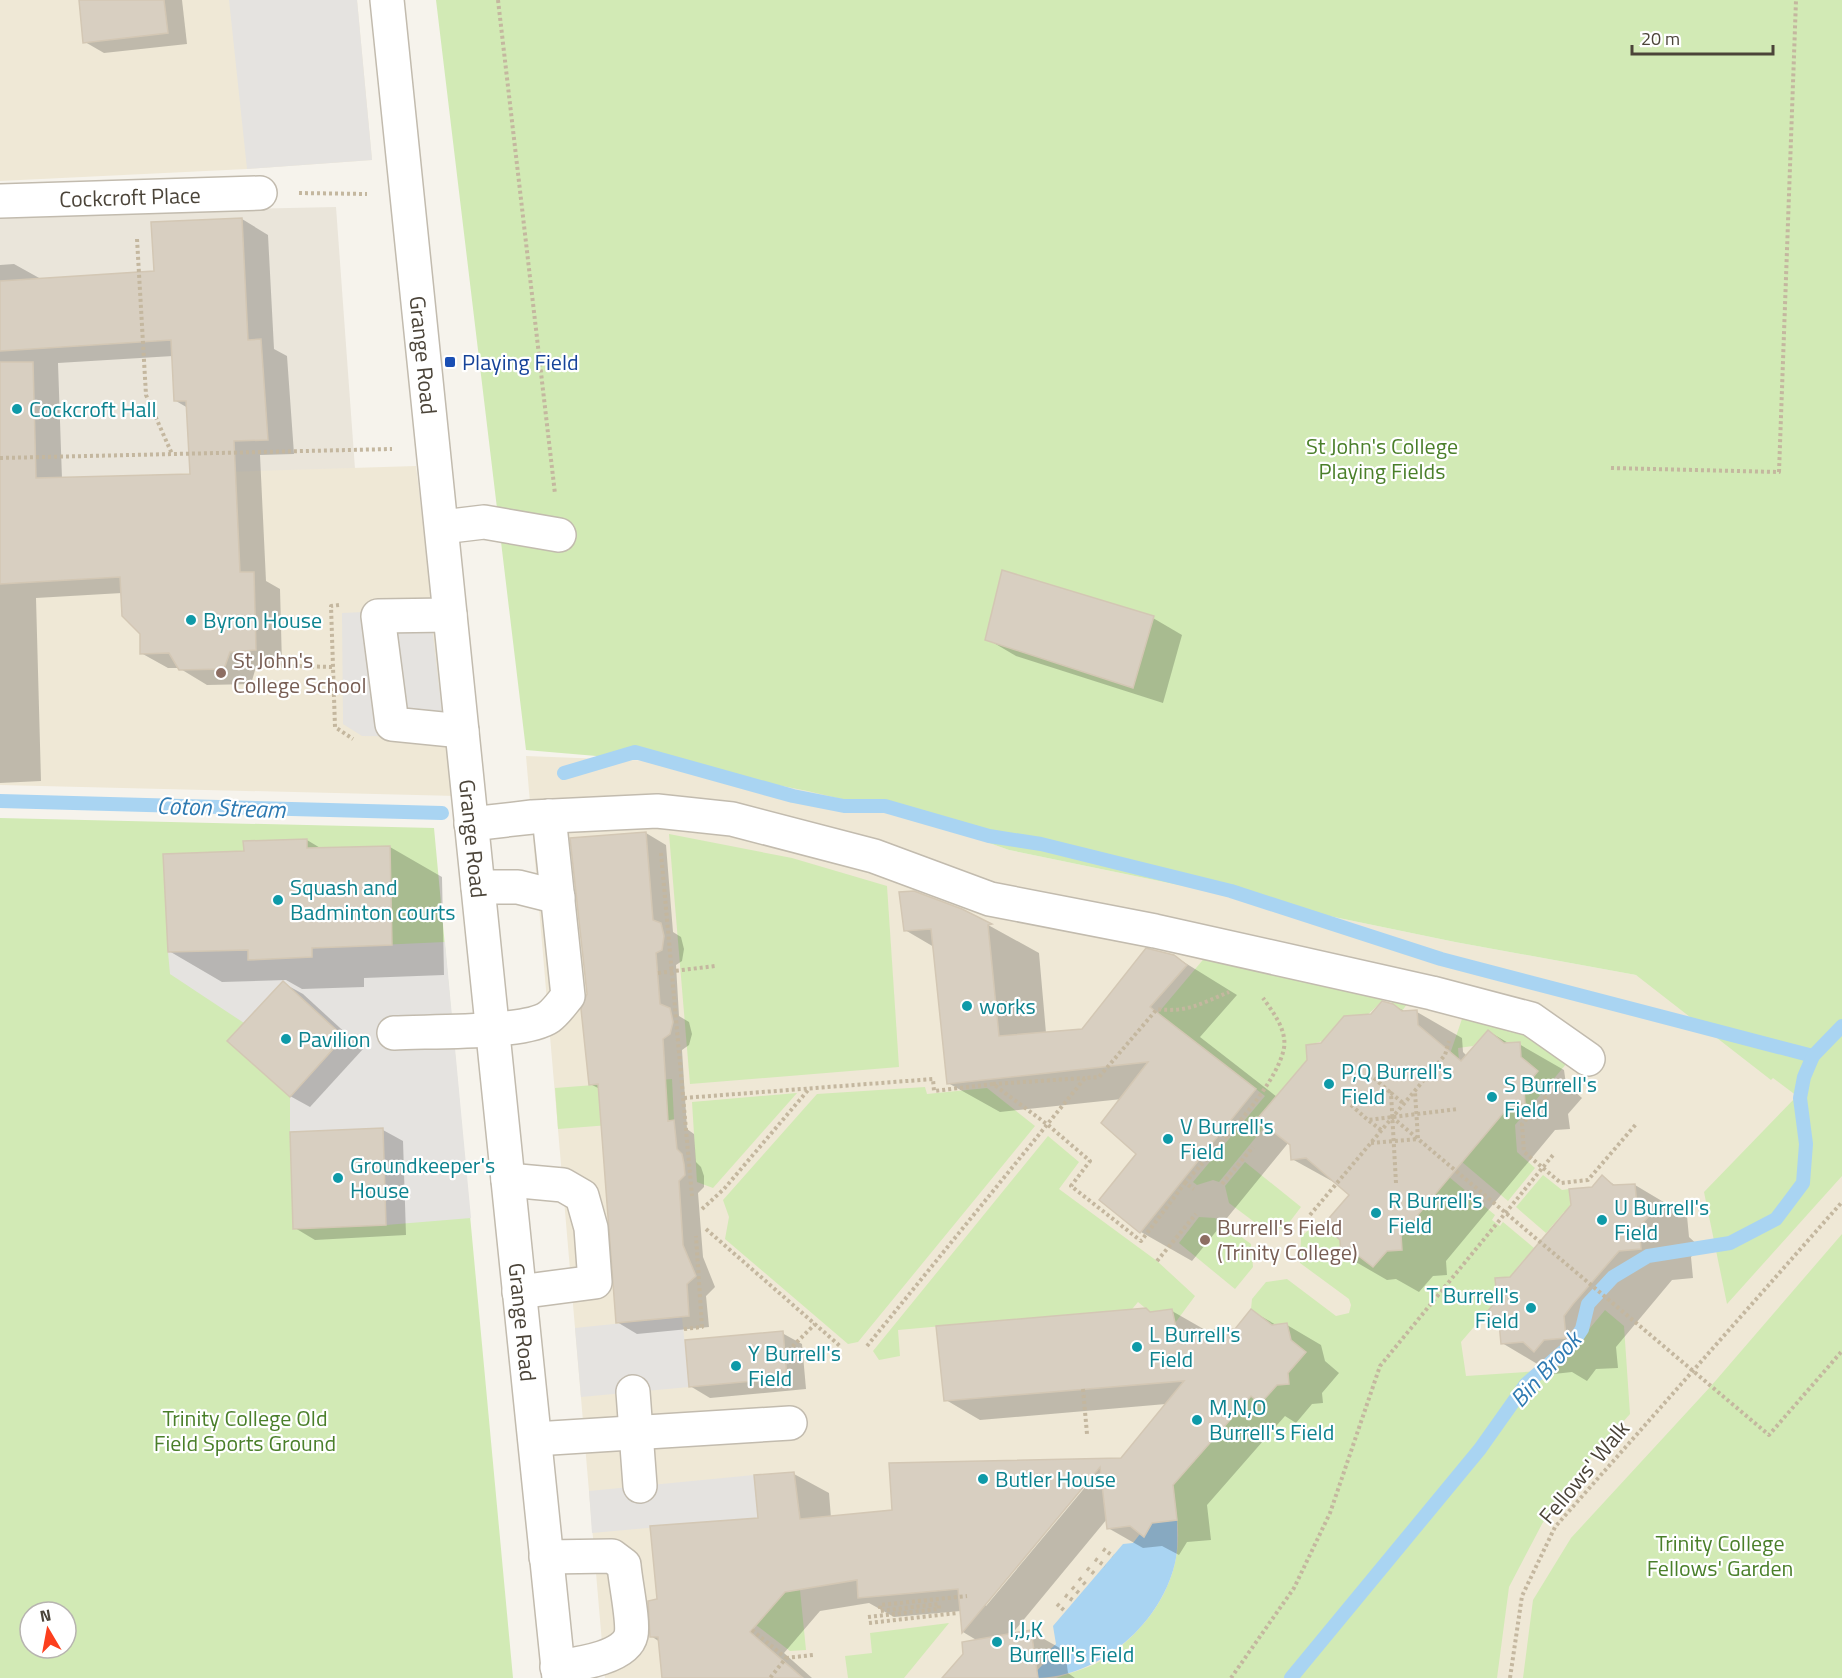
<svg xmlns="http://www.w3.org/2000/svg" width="1842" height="1678" viewBox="0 0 1842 1678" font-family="'Titillium Web',sans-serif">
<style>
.residential{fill:#eae5da}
.education{fill:#efe8d6}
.green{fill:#d2eab5;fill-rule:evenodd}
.parking{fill:#e5e3e0}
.water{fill:#a9d4f2}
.shadow{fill:#0003;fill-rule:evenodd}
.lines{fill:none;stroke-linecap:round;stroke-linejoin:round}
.stream{stroke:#a9d4f2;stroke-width:14}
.building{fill:#d8cfc1;stroke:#d3c7b4;stroke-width:1.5}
.minor-casing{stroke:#c2bbae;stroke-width:36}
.path{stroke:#c4b79f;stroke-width:4;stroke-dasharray:3 3;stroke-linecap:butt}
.minor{stroke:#fff;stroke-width:33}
.transit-dot{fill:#1a4fb4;stroke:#fff;stroke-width:2}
.culture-dot{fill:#0f9aa8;stroke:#fff;stroke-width:2}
.education-dot{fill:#8d6e63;stroke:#fff;stroke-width:2}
.labels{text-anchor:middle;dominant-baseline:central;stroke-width:4.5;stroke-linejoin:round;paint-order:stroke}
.street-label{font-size:22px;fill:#4b4439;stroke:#fff}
.transit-label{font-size:22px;fill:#164399;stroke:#fff;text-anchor:start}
.culture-label{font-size:22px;fill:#0d838f;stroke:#fff;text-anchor:start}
.park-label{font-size:22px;fill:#4a7f2a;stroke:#fff}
.education-label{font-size:22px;fill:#785e54;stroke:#fff;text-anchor:start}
.water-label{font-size:24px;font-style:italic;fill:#2e7ab2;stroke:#fff}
</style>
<rect width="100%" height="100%" fill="#f6f3ec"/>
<path class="residential" d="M 336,207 L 355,469 L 0,479 L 0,214 Z"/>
<g class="education">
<path d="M 0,0 L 357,0 L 372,160 L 247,169 L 0,181 Z"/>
<path d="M 416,466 L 457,796 L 0,785 L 0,479 Z"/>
<path d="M 526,756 L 655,761 L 885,806 L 1009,850 L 1455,942 L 1636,975 L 1842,1051 L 1842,1678 L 605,1678 Z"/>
</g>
<g class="green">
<path d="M 436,0 L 1842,0 L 1842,1176 L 1727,1304 L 1704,1192 L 1797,1096 L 1773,1078 L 1771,1080 L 1636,975 L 1455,942 L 1009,850 L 910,815 L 807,791 L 655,761 L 526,750 Z"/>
<path d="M 0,818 L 434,828 L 513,1678 L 0,1678 ZM 30,1612 L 66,1612 L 66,1648 L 30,1648 Z"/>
<path d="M 669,834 L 792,858 L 887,886 L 899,1067 L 690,1084 Z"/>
<path d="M 1207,955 L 1410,1000 L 1402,1011 L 1385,997 C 1366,1020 1336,1041 1306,1045 L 1307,1060 L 1293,1077 L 1266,1125 L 1219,1182 L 1213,1180 L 1197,1185 L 1193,1182 L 1265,1096 L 1199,1045 L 1138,1037 Z"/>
<path d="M 1464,1013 L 1520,1029 L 1567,1063 L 1515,1125 L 1517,1152 L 1535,1168 L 1508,1201 L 1462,1162 L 1510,1105 L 1525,1104 L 1524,1088 L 1538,1071 L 1488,1030 L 1473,1046 L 1458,1048 L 1459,1062 L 1450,1054 Z"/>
<path d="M 672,1079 L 674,1120 L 558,1129 L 555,1088 Z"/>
<path d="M 925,1087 L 927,1094 L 987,1088 L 1035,1126 L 858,1342 L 848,1344 L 725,1239 L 729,1217 L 723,1200 L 817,1094 Z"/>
<path d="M 797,1093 L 713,1188 L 697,1182 L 692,1102 Z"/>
<path d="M 1048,1136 L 1079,1162 L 1059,1189 L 1157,1261 L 1195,1296 L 1175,1323 L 1172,1309 L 1150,1312 L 1138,1302 L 1128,1314 L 1086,1313 L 898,1330 L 900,1356 L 879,1360 L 873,1351 Z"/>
<path d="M 1245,1162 L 1301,1207 L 1285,1228 L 1265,1230 L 1229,1203 L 1225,1186 Z"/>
<path d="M 1543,1175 L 1562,1190 L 1569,1189 L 1571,1212 L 1564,1212 L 1546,1233 L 1516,1207 Z"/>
<path d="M 1449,1177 L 1495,1215 L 1492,1220 L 1500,1226 L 1503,1222 L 1534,1248 L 1516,1269 L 1517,1276 L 1495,1279 L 1497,1300 L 1461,1342 L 1466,1376 L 1555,1370 L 1605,1310 L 1624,1326 L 1630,1414 L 1566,1486 L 1542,1524 L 1509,1587 L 1497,1678 L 1056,1678 C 1069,1673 1086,1669 1099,1662 C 1136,1639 1168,1602 1176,1558 C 1181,1534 1176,1508 1173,1485 L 1251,1396 L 1260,1404 L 1277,1385 L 1289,1384 L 1288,1373 L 1306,1353 L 1291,1340 L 1287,1323 L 1272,1325 L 1251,1309 L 1252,1299 L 1266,1282 L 1287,1279 L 1336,1316 L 1349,1313 L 1351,1305 L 1349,1299 L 1300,1263 L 1301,1237 L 1317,1222 L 1340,1240 L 1341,1255 L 1356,1254 L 1373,1267 L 1387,1251 L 1402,1249 L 1401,1235 Z"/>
<path d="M 1199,1217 L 1215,1218 L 1251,1244 L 1253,1267 L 1235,1289 L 1179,1243 Z"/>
<path d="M 1842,1234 L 1842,1678 L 1523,1678 L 1533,1600 L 1571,1538 L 1711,1386 Z"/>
<path d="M 800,1590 L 806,1650 L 790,1651 L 756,1625 L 760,1620 L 757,1595 Z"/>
<path d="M 949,1623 L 904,1678 L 848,1678 L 845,1656 L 872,1653 L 870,1633 Z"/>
</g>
<g class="parking">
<path d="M 229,0 L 357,0 L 372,160 L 247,169 Z"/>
<path d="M 430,609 L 445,737 L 362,736 L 343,724 L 342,613 Z"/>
<path d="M 445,942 L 471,1218 L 386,1225 L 383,1129 L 290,1132 L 290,1097 L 344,1037 L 283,981 L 244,1023 L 170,974 L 168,952 L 248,950 L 249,960 L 311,957 L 312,948 Z"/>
<path d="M 682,1317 L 689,1387 L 581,1397 L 575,1328 Z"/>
<path d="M 754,1475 L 758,1518 L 592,1533 L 589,1491 Z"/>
</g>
<path class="water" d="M 1177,1520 C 1177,1532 1178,1546 1176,1558 C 1164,1622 1100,1678 1035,1678 L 1034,1674 L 1046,1661 L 1042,1657 L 1056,1644 L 1053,1626 L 1123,1544 L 1133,1543 L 1140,1534 L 1144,1536 L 1152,1523 Z"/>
<g class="shadow">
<path d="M 80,0 L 182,0 L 187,44 L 104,53 L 85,42 Z"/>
<path d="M 242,219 L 268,235 L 274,349 L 287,356 L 294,454 L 260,455 L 266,581 L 280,589 L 282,665 L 256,667 L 251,684 L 207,685 L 179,668 L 168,668 L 141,653 L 141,633 L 122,593 L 36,598 L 41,781 L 0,783 L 0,265 L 14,264 L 41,279 L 155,272 ZM 173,356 L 176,401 L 188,408 L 191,475 L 62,479 L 58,363 Z"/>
<path d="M 1153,618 L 1182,635 L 1163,703 L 1016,656 L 987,639 Z"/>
<path d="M 646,833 L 666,845 L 673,932 L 681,937 L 684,949 L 682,961 L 676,965 L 679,1016 L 689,1022 L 692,1034 L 689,1045 L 682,1050 L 687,1129 L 694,1134 L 696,1162 L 701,1167 L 704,1176 L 704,1187 L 698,1193 L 703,1257 L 715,1287 L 706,1296 L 709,1327 L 637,1334 L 617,1322 L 600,1089 L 590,1084 Z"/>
<path d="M 307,840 L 322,849 L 390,847 L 442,877 L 444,975 L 364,978 L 364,987 L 302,989 L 286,980 L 222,982 L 169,951 L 245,852 Z"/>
<path d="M 961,910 L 1039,953 L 1046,1033 L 1083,1030 L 1174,956 L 1237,995 L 1200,1037 L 1277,1097 L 1322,1044 L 1393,1005 L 1406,1012 L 1417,1012 L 1462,1038 L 1463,1052 L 1467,1056 L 1488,1031 L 1510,1044 L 1519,1044 L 1564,1070 L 1566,1084 L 1582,1098 L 1568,1114 L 1570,1129 L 1555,1130 L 1446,1261 L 1447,1275 L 1433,1276 L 1419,1292 L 1396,1279 L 1387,1280 L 1342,1254 L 1351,1195 L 1339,1185 L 1292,1159 L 1291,1144 L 1289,1142 L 1192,1261 L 1141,1232 L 1138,1154 L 1122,1099 L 1000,1112 L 948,1083 L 934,947 L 905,930 Z"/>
<path d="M 283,983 L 303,994 L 363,1049 L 310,1107 L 290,1096 Z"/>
<path d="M 383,1130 L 403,1141 L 406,1235 L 315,1240 L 295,1228 Z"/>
<path d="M 1602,1177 L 1618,1187 L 1635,1185 L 1687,1216 L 1689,1237 L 1700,1247 L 1691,1257 L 1693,1278 L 1672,1280 L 1616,1347 L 1618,1368 L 1596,1369 L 1587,1381 L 1572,1372 L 1554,1374 L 1502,1343 L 1498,1301 L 1511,1278 Z"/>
<path d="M 1172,1311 L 1207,1331 L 1236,1330 L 1252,1311 L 1278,1326 L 1287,1325 L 1321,1345 L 1325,1361 L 1339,1373 L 1322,1393 L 1323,1403 L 1312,1404 L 1296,1423 L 1285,1416 L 1207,1505 L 1211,1540 L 1187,1542 L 1179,1555 L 1162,1546 L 1143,1548 L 1108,1528 L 1107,1519 L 1011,1635 L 1030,1631 L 1065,1651 L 1068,1673 L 1075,1678 L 954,1678 L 978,1641 L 963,1632 L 961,1611 L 894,1617 L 869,1603 L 820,1611 L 784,1653 L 812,1678 L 664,1678 L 660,1642 L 651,1636 L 659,1601 L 760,1519 L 794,1474 L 829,1493 L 831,1518 L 894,1512 L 1121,1460 L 1166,1404 L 980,1420 L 946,1400 L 1151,1313 ZM 1088,1479 L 1092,1479 L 986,1606 L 984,1604 Z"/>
<path d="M 782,1333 L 802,1344 L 806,1389 L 710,1398 L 690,1386 Z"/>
</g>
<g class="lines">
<g class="stream">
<path d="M 564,773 L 635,752 L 793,796 L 844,806 L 885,806 L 989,836 L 1041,844 L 1231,891 L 1441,959 L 1813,1056"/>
<path d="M 0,801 L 442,813"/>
<path d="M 1291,1678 L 1480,1449 L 1526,1384 L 1572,1344 L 1582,1329 L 1588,1304 L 1613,1277 L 1648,1256 L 1730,1243 L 1776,1219 L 1803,1183 L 1806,1144 L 1800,1098 L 1804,1077 L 1813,1056 L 1842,1026"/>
</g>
</g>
<g class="building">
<path d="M 79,0 L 164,0 L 168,33 L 83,43 Z"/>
<path d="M 242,218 L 248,340 L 261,339 L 268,440 L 234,441 L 240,572 L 254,572 L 256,650 L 230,652 L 224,669 L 179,670 L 169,653 L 140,654 L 140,634 L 122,616 L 120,577 L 0,584 L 0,362 L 33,362 L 36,478 L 190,474 L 186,401 L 174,401 L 171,340 L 0,351 L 0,281 L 154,271 L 151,222 Z"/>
<path d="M 1002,570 L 1154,616 L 1133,688 L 985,640 Z"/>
<path d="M 646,832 L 653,920 L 661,923 L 664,936 L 662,950 L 656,953 L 660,1004 L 670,1008 L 673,1022 L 670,1034 L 663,1039 L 668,1121 L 674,1120 L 677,1149 L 682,1154 L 684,1164 L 685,1175 L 679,1181 L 683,1245 L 696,1276 L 687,1284 L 689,1316 L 616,1323 L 598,1084 L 589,1085 L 581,1009 L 587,994 L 570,838 Z"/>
<path d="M 307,839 L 307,848 L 390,846 L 392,945 L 312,948 L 312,957 L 248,960 L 248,950 L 168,952 L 163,854 L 244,851 L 243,841 Z"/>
<path d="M 914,891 L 962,909 L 992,924 L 988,925 L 999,1036 L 1082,1029 L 1146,948 L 1174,955 L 1187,965 L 1150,1007 L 1256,1089 L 1140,1233 L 1099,1200 L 1136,1154 L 1101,1123 L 1148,1062 L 947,1084 L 931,929 L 904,931 L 899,892 Z"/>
<path d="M 283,981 L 344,1037 L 290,1097 L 227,1041 Z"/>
<path d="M 1382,1001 L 1393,1004 L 1402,1011 L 1417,1010 L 1418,1025 L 1461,1061 L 1488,1030 L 1504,1043 L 1520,1042 L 1521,1057 L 1538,1071 L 1524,1088 L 1525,1104 L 1510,1105 L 1401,1235 L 1402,1250 L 1387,1251 L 1373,1267 L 1356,1254 L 1341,1255 L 1340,1240 L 1323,1225 L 1349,1195 L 1306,1158 L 1291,1160 L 1290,1145 L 1257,1119 L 1307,1060 L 1306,1045 L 1321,1043 L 1344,1016 L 1371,1014 Z"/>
<path d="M 383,1128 L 386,1225 L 293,1229 L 290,1132 Z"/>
<path d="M 1602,1175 L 1613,1185 L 1635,1184 L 1637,1206 L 1649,1216 L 1639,1227 L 1641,1249 L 1619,1251 L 1573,1304 L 1564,1316 L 1566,1338 L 1544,1340 L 1534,1352 L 1523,1342 L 1501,1344 L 1499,1322 L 1487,1312 L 1497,1300 L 1495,1278 L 1510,1277 L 1571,1205 L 1569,1189 L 1592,1187 Z"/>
<path d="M 1146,1308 L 1150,1312 L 1172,1309 L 1177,1332 L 1235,1329 L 1251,1309 L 1272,1325 L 1287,1323 L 1291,1340 L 1306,1352 L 1288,1373 L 1289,1384 L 1277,1385 L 1260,1404 L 1251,1396 L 1173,1485 L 1177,1520 L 1152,1523 L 1144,1537 L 1130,1526 L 1107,1529 L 1100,1467 L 962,1633 L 958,1589 L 858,1598 L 857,1580 L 785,1592 L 750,1632 L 803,1678 L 662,1678 L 658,1637 L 650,1637 L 648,1601 L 657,1599 L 650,1526 L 758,1518 L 754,1475 L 794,1472 L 800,1519 L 892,1510 L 889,1463 L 1121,1458 L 1184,1381 L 944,1401 L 936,1326 Z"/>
<path d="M 783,1331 L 787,1378 L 689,1387 L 685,1340 Z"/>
<path d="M 1031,1630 L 1038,1678 L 942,1678 L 963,1654 L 962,1642 Z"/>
</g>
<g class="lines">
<defs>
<g id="minor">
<path id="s1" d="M 387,0 L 559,1678"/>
<path id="s2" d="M 0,201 L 260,193"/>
<path d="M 442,527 L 484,522 L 559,535"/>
<path d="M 450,615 L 378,616 L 392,724 L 462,731"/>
<path d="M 471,824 L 532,817 L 657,811 L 732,819 L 874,856 L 990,899 L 1155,931 L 1432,993 L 1531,1019 L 1588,1059"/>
<path d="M 478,887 L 518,887 L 558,897"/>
<path d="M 394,1033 C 427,1031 525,1034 549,1017 C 556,1012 562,1003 568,996 L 549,816"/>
<path d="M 508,1180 L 563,1185 L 582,1196 L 591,1228 L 595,1282 L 519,1292"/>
<path d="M 633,1392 L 640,1486"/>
<path d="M 535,1439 L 790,1423"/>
<path d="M 546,1557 L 612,1556 L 624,1565 C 625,1580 634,1622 631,1635 C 626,1658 577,1664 557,1667"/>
</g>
</defs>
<use href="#minor" class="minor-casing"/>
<g class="path">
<path d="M 498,0 L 555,494"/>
<path d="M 299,193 L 367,194"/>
<path d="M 137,239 L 146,395 L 172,454"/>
<path d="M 0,458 L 392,449"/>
<path d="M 1611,468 L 1779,472 L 1796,0"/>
<path d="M 339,605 L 331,606 L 335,727 L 353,739"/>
<path d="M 257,665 L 333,667"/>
<path d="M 661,853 L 692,1196"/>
<path d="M 658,973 L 715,966"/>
<path d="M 1374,1078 L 1391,1093"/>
<path d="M 993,1084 L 1085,1078"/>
<path d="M 1554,1087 L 1522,1124 L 1524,1152 L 1561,1183 L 1588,1180 L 1637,1123"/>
<path d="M 684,1098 L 933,1079 L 934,1091 L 993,1084 L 1048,1125 L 1090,1161 L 1071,1186 L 1141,1241 L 1185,1183 L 1194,1189"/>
<path d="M 1351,1105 L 1368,1120"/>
<path d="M 1392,1117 L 1769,1435 L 1842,1351"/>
<path d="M 1381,1130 L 1368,1120 L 1458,1109"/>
<path d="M 1371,1143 L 1418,1139 L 1415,1092"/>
<path d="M 1185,1183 C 1213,1150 1276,1089 1284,1048 C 1287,1030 1273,1012 1263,998"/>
<path d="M 1396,1183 L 1391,1093 L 1403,1103"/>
<path d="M 1222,1184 L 1253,1147"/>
<path d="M 702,1209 L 724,1189 L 809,1089"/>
<path d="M 1310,1215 L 1445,1055 L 1449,1041"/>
<path d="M 706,1229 L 840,1346"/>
<path d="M 1157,1261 L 1196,1214"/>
<path d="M 684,1329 L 702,1327 L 696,1236"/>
<path d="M 867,1346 L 1085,1078 L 1099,1077 L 1157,1009 C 1187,1013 1202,1003 1229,992"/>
<path d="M 784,1355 L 815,1324"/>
<path d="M 1083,1389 L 1087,1434"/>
<path d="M 1103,1549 L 1113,1556"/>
<path d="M 1095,1559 L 1105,1566"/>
<path d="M 1087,1568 L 1096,1575"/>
<path d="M 1079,1578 L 1087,1586"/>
<path d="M 1072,1587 L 1080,1594"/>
<path d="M 1065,1595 L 1074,1601"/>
<path d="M 1057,1604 L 1066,1612"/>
<path d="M 868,1617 L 939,1609 L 939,1604 L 880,1611 L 880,1605 L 967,1596"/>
<path d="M 869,1623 L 957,1613"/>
<path d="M 752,1630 L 786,1658 L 770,1678"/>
<path d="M 786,1658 L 813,1655"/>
<path d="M 1231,1678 L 1294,1588 L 1330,1513 L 1380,1366 L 1553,1155"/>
<path d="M 1510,1678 L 1522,1596 L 1555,1527 L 1842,1202"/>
</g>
<use href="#minor" class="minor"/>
</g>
<rect class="transit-dot" x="444" y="356" width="12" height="12" rx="3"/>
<g class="culture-dot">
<circle cx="17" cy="409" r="6"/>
<circle cx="191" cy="620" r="6"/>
<circle cx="278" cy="900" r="6"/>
<circle cx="967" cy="1006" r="6"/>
<circle cx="286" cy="1039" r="6"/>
<circle cx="1329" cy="1084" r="6"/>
<circle cx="1492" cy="1097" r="6"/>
<circle cx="1168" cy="1139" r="6"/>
<circle cx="338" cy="1178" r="6"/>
<circle cx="1376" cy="1213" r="6"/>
<circle cx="1602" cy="1220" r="6"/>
<circle cx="1531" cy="1308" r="6"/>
<circle cx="1137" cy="1347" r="6"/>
<circle cx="736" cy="1366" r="6"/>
<circle cx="1197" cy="1420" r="6"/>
<circle cx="983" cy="1479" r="6"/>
<circle cx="997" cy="1642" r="6"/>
</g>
<g class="education-dot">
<circle cx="221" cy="673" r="6"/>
<circle cx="1205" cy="1240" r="6"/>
</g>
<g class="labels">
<g class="street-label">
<text stroke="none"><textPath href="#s2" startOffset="130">Cockcroft Place</textPath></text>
<text stroke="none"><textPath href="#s1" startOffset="357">Grange Road</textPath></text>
<text stroke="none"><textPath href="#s1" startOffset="843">Grange Road</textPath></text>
<text stroke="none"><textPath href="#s1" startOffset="1329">Grange Road</textPath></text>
<text transform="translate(1584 1472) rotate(-50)">Fellows' Walk</text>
</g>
<g class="transit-label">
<text x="462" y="362">Playing Field</text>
</g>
<g class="culture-label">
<text x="29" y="409">Cockcroft Hall</text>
<text x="203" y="620">Byron House</text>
<text x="290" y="887">Squash and<tspan x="290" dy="25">Badminton courts</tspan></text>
<text x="979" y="1006">works</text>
<text x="298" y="1039">Pavilion</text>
<text x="1341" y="1071">P,Q Burrell's<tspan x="1341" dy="25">Field</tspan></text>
<text x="1504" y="1084">S Burrell's<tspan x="1504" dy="25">Field</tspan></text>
<text x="1180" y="1126">V Burrell's<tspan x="1180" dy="25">Field</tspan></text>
<text x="350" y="1165">Groundkeeper's<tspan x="350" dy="25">House</tspan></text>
<text x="1388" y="1200">R Burrell's<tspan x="1388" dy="25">Field</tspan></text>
<text x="1614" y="1207">U Burrell's<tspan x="1614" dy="25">Field</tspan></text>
<text x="1519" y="1295" text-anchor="end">T Burrell's<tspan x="1519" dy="25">Field</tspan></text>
<text x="1149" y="1334">L Burrell's<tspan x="1149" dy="25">Field</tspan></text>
<text x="748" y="1353">Y Burrell's<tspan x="748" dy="25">Field</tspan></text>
<text x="1209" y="1407">M,N,O<tspan x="1209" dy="25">Burrell's Field</tspan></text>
<text x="995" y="1479">Butler House</text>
<text x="1009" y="1629">I,J,K<tspan x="1009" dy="25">Burrell's Field</tspan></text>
</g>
<g class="park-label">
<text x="1382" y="446">St John's College<tspan x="1382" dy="25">Playing Fields</tspan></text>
<text x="245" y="1418">Trinity College Old<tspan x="245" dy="25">Field Sports Ground</tspan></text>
<text x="1720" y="1543">Trinity College<tspan x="1720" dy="25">Fellows' Garden</tspan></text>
</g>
<g class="education-label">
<text x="233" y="660">St John's<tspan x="233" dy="25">College School</tspan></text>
<text x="1217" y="1227">Burrell's Field<tspan x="1217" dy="25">(Trinity College)</tspan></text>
</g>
<g class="water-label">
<text transform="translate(221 807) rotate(2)">Coton Stream</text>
<text transform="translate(1545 1369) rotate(-48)">Bin Brook</text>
</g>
</g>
<g transform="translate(48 1630) rotate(350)"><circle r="28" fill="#ffffff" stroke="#b7b4b0" stroke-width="1.5"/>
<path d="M0-4.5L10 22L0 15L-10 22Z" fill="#fc3f1d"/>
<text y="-9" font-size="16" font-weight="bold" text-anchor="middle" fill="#4b4439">N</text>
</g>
<path d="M1632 45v9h141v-9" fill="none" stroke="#4b4439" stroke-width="3"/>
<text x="1641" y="45" font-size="18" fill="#4b4439" stroke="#ffffff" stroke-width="4.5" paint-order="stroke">20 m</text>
</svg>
